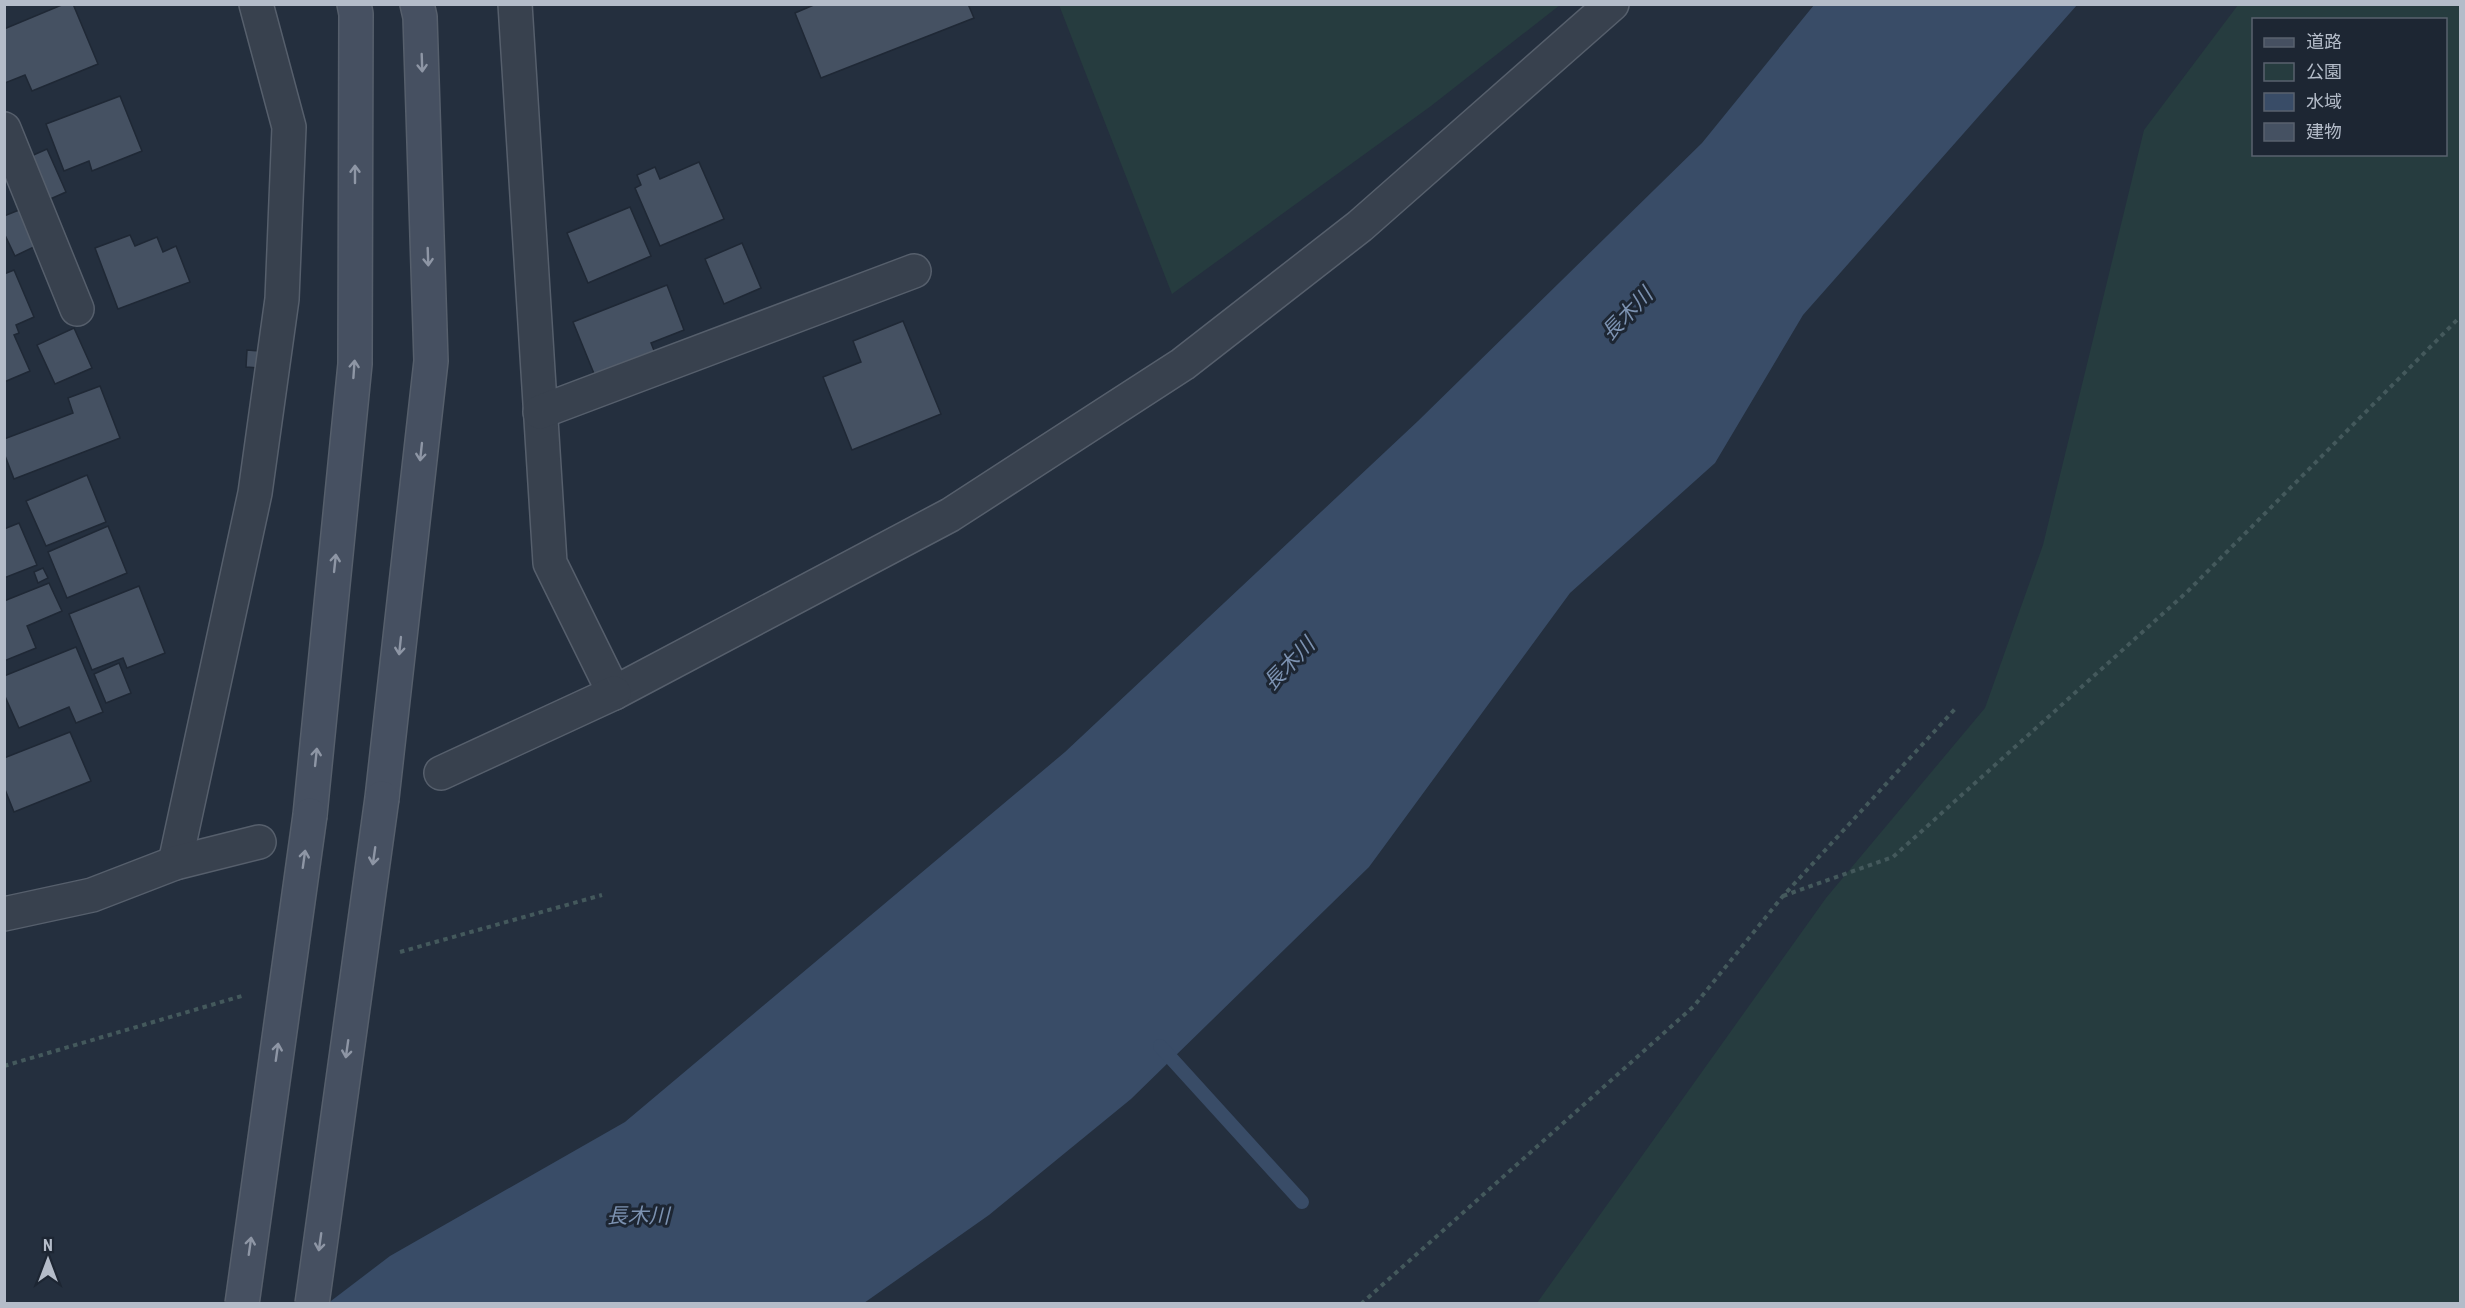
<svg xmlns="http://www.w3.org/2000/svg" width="2465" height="1308" viewBox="0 0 2465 1308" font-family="'Roboto Condensed','Noto Sans JP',sans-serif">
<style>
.green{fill:#263c3f;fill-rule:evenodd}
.water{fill:#394c67}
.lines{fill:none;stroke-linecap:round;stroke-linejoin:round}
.stream{stroke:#394c67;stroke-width:14}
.building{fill:#455162;stroke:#1f2835;stroke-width:1.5}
.street-casing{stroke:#565f6c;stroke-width:36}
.secondary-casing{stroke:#565f6c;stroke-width:36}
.path{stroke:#44595c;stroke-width:4;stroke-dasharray:4.5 4.5;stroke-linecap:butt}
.street{stroke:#38414e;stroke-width:33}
.secondary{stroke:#465061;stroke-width:33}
.secondary-bridge-casing{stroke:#565f6c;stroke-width:36;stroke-linecap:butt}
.secondary-bridge{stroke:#465061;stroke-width:33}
.oneway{stroke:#8e96a5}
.labels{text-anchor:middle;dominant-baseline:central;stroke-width:6;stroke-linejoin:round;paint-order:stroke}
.water-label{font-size:21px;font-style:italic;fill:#7c92b1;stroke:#1d2633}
</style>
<rect width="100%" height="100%" fill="#242f3e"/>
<g class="green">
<path d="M 1059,5 L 1560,5 L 1431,106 L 1172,294 Z"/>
<path d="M 2238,5 L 2460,5 L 2460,1303 L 1537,1303 L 1826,898 L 1985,708 L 2043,545 L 2144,130 ZM 2254,20 L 2446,20 L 2446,154 L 2254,154 Z"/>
</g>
<path class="water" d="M 1814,5 L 2077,5 L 1803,315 L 1715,463 L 1570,593 L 1369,867 L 1131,1099 L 989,1215 L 864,1303 L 327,1304 L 390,1256 L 625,1122 L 1065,752 L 1418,421 L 1702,143 Z"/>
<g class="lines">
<path class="stream" d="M 1160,1046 L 1302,1202"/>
</g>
<g class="building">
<path d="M 64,4 L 73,4 L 98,64 L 32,91 L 25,75 L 5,83 L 4,29 Z"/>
<path d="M 816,4 L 968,4 L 974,18 L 821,78 L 795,13 Z"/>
<path d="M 120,96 L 142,151 L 92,171 L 89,161 L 64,171 L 46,124 Z"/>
<path d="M 47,149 L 66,192 L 48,200 L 29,157 Z"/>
<path d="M 699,162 L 724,219 L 660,246 L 635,188 L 641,185 L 637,175 L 655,167 L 660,179 Z"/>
<path d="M 630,207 L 651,256 L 588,283 L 567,233 Z"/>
<path d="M 19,210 L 36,246 L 15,256 L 4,233 L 4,216 Z"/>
<path d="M 130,235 L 135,246 L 157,237 L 163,252 L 176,246 L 190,282 L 118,309 L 95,248 Z"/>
<path d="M 742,243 L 761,288 L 724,304 L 705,259 Z"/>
<path d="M 14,270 L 34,317 L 16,325 L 19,333 L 14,335 L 30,371 L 4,382 L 4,274 Z"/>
<path d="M 667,285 L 684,330 L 651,343 L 655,353 L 595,376 L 573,322 Z"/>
<path d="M 903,321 L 941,414 L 852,450 L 823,377 L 861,362 L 853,341 Z"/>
<path d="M 74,328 L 92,368 L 55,384 L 37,345 Z"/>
<path d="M 247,350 L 259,351 L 258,368 L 246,367 Z"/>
<path d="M 100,386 L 120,438 L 14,479 L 4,453 L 4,439 L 73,413 L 68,398 Z"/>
<path d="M 87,475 L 106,522 L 46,546 L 26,501 Z"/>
<path d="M 19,523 L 37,565 L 4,578 L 4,529 Z"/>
<path d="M 108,526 L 127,573 L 67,598 L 48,552 Z"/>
<path d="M 43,568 L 48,578 L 38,583 L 34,572 Z"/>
<path d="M 49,583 L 62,611 L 27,626 L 36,648 L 4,661 L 4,601 Z"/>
<path d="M 139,586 L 165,653 L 127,668 L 123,658 L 92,670 L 69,614 Z"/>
<path d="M 76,647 L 103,712 L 76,723 L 69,707 L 19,728 L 4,694 L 4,676 Z"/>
<path d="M 119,663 L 131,693 L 106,703 L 94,674 Z"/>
<path d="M 70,732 L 91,781 L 14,812 L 4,787 L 4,758 Z"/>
</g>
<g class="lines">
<defs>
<g id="street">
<path d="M 515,4 L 550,563 L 614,693 L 950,515 L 1183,364 L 1360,226 L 1612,4"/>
<path d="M 4,129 L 77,309"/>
<path d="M 540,412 L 914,271"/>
<path d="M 441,773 L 614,693"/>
<path d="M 175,863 L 255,493 L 282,299 L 289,127 L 256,4"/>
<path d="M 4,914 L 92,895 L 175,863 L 259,842"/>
</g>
<g id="secondary">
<path d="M 382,798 L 431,361 L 420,17 L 417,4"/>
<path d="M 310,815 L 355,364 L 356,14 L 354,4"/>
</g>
</defs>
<use href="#street" class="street-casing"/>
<use href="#secondary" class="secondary-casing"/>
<g class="path">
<path d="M 1783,896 L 1893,857 L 2188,591 L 2460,317"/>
<path d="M 400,952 L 602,895"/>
<path d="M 4,1066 L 245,995"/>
<path d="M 1361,1304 L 1694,1006 L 1783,896 L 1955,709"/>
</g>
<use href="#street" class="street"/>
<use href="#secondary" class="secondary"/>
<defs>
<g id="secondary-bridge">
<path d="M 242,1304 L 310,815"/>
<path d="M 312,1304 L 382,798"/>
</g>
</defs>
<use href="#secondary-bridge" class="secondary-bridge-casing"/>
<use href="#secondary-bridge" class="secondary-bridge"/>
</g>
<defs><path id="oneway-shaft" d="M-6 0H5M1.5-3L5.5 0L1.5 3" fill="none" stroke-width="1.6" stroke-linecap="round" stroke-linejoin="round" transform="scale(1.5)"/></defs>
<g class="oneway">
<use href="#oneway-shaft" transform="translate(422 63) rotate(88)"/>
<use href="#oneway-shaft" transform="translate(355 174) rotate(-90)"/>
<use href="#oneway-shaft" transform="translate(428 257) rotate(88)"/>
<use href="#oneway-shaft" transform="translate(354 369) rotate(-86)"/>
<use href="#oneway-shaft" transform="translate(421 452) rotate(96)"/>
<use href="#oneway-shaft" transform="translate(335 563) rotate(-84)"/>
<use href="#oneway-shaft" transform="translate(400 646) rotate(96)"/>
<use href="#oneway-shaft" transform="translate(316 757) rotate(-84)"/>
<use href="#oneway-shaft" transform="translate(374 856) rotate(98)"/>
<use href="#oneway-shaft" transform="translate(304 859) rotate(-82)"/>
<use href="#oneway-shaft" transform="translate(347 1049) rotate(98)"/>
<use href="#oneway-shaft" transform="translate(277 1052) rotate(-82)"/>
<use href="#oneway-shaft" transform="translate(320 1242) rotate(98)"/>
<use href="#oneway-shaft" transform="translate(250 1246) rotate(-82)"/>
</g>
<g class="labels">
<g class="water-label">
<text transform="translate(1627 314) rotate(-46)">長木川</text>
<text transform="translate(1289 664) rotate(-46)">長木川</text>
<text x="638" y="1216">長木川</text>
</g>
</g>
<rect width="2465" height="1308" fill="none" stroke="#b4bcc9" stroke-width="12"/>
<rect x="2252" y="18" width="195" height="138" fill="#1d2633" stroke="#59626f" stroke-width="1.5"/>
<rect x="2264" y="38" width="30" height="9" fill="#465061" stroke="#59626f" stroke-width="1.5"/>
<text x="2306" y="48" font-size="18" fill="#b4bcc9">道路</text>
<rect x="2264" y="63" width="30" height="18" fill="#263c3f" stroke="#59626f" stroke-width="1.5"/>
<text x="2306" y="78" font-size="18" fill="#b4bcc9">公園</text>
<rect x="2264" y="93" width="30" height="18" fill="#394c67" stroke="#59626f" stroke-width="1.5"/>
<text x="2306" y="108" font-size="18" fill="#b4bcc9">水域</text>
<rect x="2264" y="123" width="30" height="18" fill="#455162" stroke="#59626f" stroke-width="1.5"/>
<text x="2306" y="138" font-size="18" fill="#b4bcc9">建物</text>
<g transform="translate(48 1260)" stroke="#1d2633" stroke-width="4.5" paint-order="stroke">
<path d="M0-4.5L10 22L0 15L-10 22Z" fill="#b4bcc9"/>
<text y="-9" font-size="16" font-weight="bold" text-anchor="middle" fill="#b4bcc9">N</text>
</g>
</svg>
